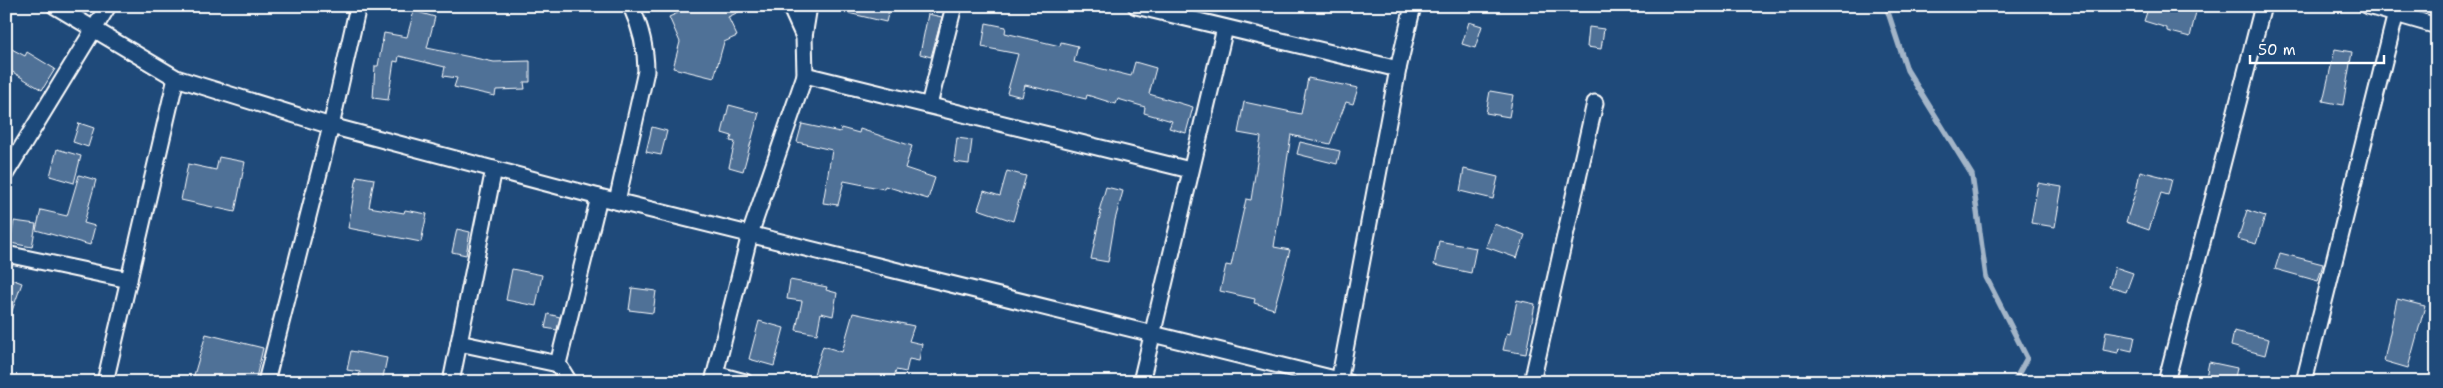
<svg xmlns="http://www.w3.org/2000/svg" width="2443" height="388" viewBox="0 0 2443 388" font-family="'Shantell Sans',sans-serif">
<style>
.lines{fill:none;stroke-linecap:round;stroke-linejoin:round}
.stream{stroke:#a3b5c8;stroke-width:5.5}
.building{fill:#507197;stroke:#fff}
.street-casing{stroke:#fff;stroke-width:19}
.street{stroke:#1f4a7a;stroke-width:15}
</style>
<rect width="100%" height="100%" fill="#1f4a7a"/>
<filter id="ink" filterUnits="userSpaceOnUse"><feTurbulence type="fractalNoise" baseFrequency=".02" numOctaves="2"/><feDisplacementMap in="SourceGraphic" scale="10" xChannelSelector="R" yChannelSelector="G"/><feConvolveMatrix kernelMatrix="1 2 1 2 8 2 1 2 1" color-interpolation-filters="sRGB"/></filter>
<g filter="url(#ink)">
<g class="lines">
<path class="stream" d="M 1886,6 L 1907,70 L 1972,175 L 1986,277 L 2027,358 L 2014,382"/>
</g>
<g class="building">
<path d="M 693,6 L 751,6 L 728,17 L 737,36 L 724,42 L 714,78 L 673,68 L 680,42 L 669,17 Z"/>
<path d="M 845,6 L 890,6 L 886,22 L 844,12 Z"/>
<path d="M 2149,6 L 2172,6 L 2196,12 L 2190,37 L 2167,31 L 2167,28 L 2144,21 Z"/>
<path d="M 414,11 L 435,17 L 427,48 L 494,62 L 530,61 L 530,82 L 524,82 L 525,89 L 496,90 L 495,96 L 454,87 L 457,78 L 443,76 L 445,67 L 399,56 L 398,62 L 394,61 L 388,100 L 373,98 L 375,66 L 378,66 L 384,33 L 407,37 Z"/>
<path d="M 928,14 L 942,17 L 931,57 L 920,54 Z"/>
<path d="M 1469,22 L 1482,26 L 1475,48 L 1462,44 Z"/>
<path d="M 986,23 L 1006,27 L 1005,33 L 1060,46 L 1061,42 L 1078,46 L 1074,62 L 1131,76 L 1135,62 L 1156,68 L 1149,94 L 1193,107 L 1186,133 L 1169,128 L 1172,121 L 1144,113 L 1145,107 L 1118,99 L 1116,104 L 1087,95 L 1086,99 L 1025,85 L 1022,97 L 1007,93 L 1018,54 L 982,47 Z"/>
<path d="M 1589,27 L 1604,29 L 1601,49 L 1587,47 Z"/>
<path d="M 6,46 L 25,56 L 27,52 L 55,69 L 42,90 L 6,68 Z"/>
<path d="M 2335,49 L 2352,52 L 2343,105 L 2323,101 Z"/>
<path d="M 1308,78 L 1358,88 L 1353,104 L 1346,102 L 1330,144 L 1291,135 L 1274,247 L 1290,250 L 1274,309 L 1254,303 L 1255,299 L 1220,291 L 1226,265 L 1231,266 L 1246,199 L 1251,200 L 1261,137 L 1238,133 L 1244,102 L 1301,114 Z"/>
<path d="M 1490,91 L 1513,95 L 1509,117 L 1486,113 Z"/>
<path d="M 729,105 L 759,113 L 743,171 L 729,167 L 735,142 L 730,141 L 732,136 L 722,133 Z"/>
<path d="M 79,123 L 94,128 L 88,147 L 73,142 Z"/>
<path d="M 802,124 L 840,132 L 841,128 L 859,133 L 860,129 L 912,146 L 905,168 L 935,178 L 928,199 L 885,186 L 884,189 L 844,181 L 838,205 L 823,203 L 832,150 L 797,142 Z"/>
<path d="M 652,127 L 667,131 L 661,155 L 646,152 Z"/>
<path d="M 957,138 L 972,140 L 969,164 L 954,162 Z"/>
<path d="M 1300,142 L 1340,151 L 1337,164 L 1297,154 Z"/>
<path d="M 57,149 L 81,156 L 74,183 L 50,176 Z"/>
<path d="M 219,157 L 245,162 L 235,212 L 181,200 L 188,164 L 216,170 Z"/>
<path d="M 1464,169 L 1498,177 L 1493,199 L 1460,191 Z"/>
<path d="M 1007,171 L 1026,176 L 1013,221 L 978,209 L 984,191 L 1000,196 Z"/>
<path d="M 2140,171 L 2172,179 L 2168,195 L 2161,193 L 2149,230 L 2126,222 L 2137,187 Z"/>
<path d="M 79,175 L 96,180 L 84,223 L 95,226 L 90,245 L 36,230 L 41,210 L 67,216 Z"/>
<path d="M 357,176 L 374,179 L 369,207 L 404,213 L 405,210 L 427,214 L 421,242 L 348,228 Z"/>
<path d="M 2038,183 L 2062,187 L 2055,227 L 2031,223 Z"/>
<path d="M 1106,187 L 1123,191 L 1115,220 L 1108,262 L 1091,259 L 1101,211 L 1099,211 Z"/>
<path d="M 2247,210 L 2265,216 L 2256,244 L 2238,239 Z"/>
<path d="M 14,221 L 36,224 L 32,247 L 10,243 Z"/>
<path d="M 1494,224 L 1525,235 L 1517,258 L 1486,247 Z"/>
<path d="M 457,229 L 470,232 L 466,255 L 452,252 Z"/>
<path d="M 1439,241 L 1476,248 L 1471,273 L 1434,265 Z"/>
<path d="M 2280,253 L 2323,264 L 2318,281 L 2275,269 Z"/>
<path d="M 2115,267 L 2133,273 L 2126,292 L 2109,287 Z"/>
<path d="M 512,269 L 542,275 L 536,306 L 506,300 Z"/>
<path d="M 6,277 L 22,283 L 8,322 L 6,322 Z"/>
<path d="M 790,280 L 827,287 L 826,290 L 837,293 L 833,316 L 821,313 L 817,334 L 796,330 L 802,301 L 787,299 Z"/>
<path d="M 632,288 L 656,291 L 653,313 L 629,310 Z"/>
<path d="M 2397,299 L 2425,306 L 2408,368 L 2384,361 Z"/>
<path d="M 1517,300 L 1535,304 L 1526,354 L 1503,350 L 1507,333 L 1510,334 Z"/>
<path d="M 853,313 L 914,326 L 909,341 L 922,344 L 919,361 L 909,359 L 906,372 L 896,370 L 893,382 L 830,382 L 813,377 L 823,346 L 842,352 Z"/>
<path d="M 548,314 L 560,317 L 557,330 L 545,328 Z"/>
<path d="M 759,321 L 784,328 L 774,366 L 749,359 Z"/>
<path d="M 2106,331 L 2135,336 L 2132,351 L 2119,348 L 2118,353 L 2103,350 Z"/>
<path d="M 2234,331 L 2269,339 L 2265,355 L 2231,346 Z"/>
<path d="M 206,334 L 263,348 L 255,382 L 192,382 Z"/>
<path d="M 351,351 L 387,358 L 382,382 L 358,382 L 360,372 L 347,370 Z"/>
<path d="M 2209,362 L 2237,368 L 2234,382 L 2205,382 Z"/>
</g>
<g class="lines">
<defs>
<g id="street">
<path d="M 55,6 L 176,78 L 331,126 L 599,197 L 1347,382"/>
<path d="M 790,6 L 804,37"/>
<path d="M 1136,6 L 1398,69"/>
<path d="M 2368,6 L 2437,26"/>
<path d="M 805,75 L 804,37 L 809,6"/>
<path d="M 929,105 L 954,6"/>
<path d="M 6,173 L 108,6"/>
<path d="M 617,201 L 646,71 C 646,47 641,28 631,6"/>
<path d="M 6,254 L 129,280"/>
<path d="M 459,343 L 558,364"/>
<path d="M 715,374 L 745,382"/>
<path d="M 105,382 L 176,78"/>
<path d="M 266,382 L 331,126 L 358,6"/>
<path d="M 451,382 L 494,169"/>
<path d="M 569,382 L 558,364 L 599,197"/>
<path d="M 713,382 L 750,234 L 805,75 L 1190,170"/>
<path d="M 1141,382 L 1225,28"/>
<path d="M 1339,382 L 1398,69 L 1413,6"/>
<path d="M 1532,382 L 1595,103"/>
<path d="M 2166,382 L 2263,6"/>
<path d="M 2304,382 L 2396,13"/>
</g>
</defs>
<use href="#street" class="street-casing"/>
<use href="#street" class="street"/>
</g>
</g>
<rect width="2443" height="388" fill="none" stroke="#1f4a7a" stroke-width="25"/>
<rect x="12" y="12" width="2418" height="363" fill="none" stroke="#fff" stroke-width="2" filter="url(#ink)"/>
<path d="M2250 55v8h134v-8" fill="none" stroke="#ffffff" stroke-width="2.5"/>
<text x="2258" y="55" font-size="15" fill="#ffffff" stroke="#1f4a7a" stroke-width="4" paint-order="stroke">50 m</text>
</svg>
